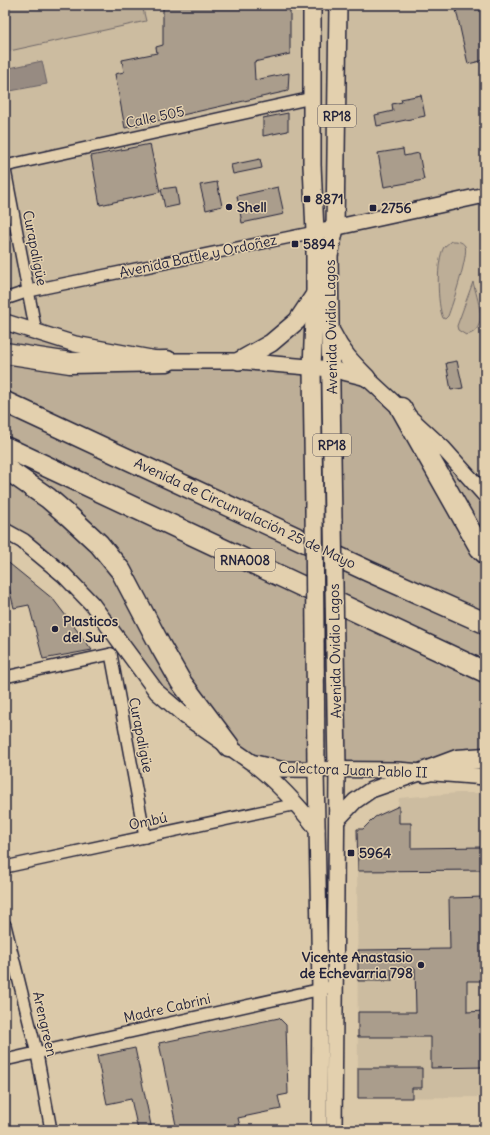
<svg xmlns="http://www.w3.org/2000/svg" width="490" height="1135" viewBox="0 0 490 1135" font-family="Delius,sans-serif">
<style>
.built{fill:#ccbca0}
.green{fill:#bdae97;stroke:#706869}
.water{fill:#978b82;stroke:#686166}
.building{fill:#aa9d8c;stroke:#22223b}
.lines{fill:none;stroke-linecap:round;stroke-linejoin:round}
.minor-casing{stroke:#22223b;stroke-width:14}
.secondary-casing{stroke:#22223b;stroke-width:18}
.primary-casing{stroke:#22223b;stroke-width:20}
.motorway-casing{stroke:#22223b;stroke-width:23}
.minor{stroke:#e3d0ae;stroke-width:11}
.secondary{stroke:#e3d0ae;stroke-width:15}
.primary{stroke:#e3d0ae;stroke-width:17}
.motorway{stroke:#e3d0ae;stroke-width:20}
.primary-bridge-casing{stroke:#22223b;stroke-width:20;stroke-linecap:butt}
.primary-bridge{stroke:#e3d0ae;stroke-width:17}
.poi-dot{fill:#22223b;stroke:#e3d0ae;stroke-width:1.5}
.labels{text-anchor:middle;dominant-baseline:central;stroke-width:3;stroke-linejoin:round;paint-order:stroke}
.shield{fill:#e3d0ae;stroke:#5c565e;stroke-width:1}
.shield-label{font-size:13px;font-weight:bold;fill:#22223b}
.street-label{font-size:14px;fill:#22223b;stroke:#e3d0ae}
.poi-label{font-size:14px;font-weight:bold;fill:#22223b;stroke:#e3d0ae;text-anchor:start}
</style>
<rect width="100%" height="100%" fill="#dbc9a9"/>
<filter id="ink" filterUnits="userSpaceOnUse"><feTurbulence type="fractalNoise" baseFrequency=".025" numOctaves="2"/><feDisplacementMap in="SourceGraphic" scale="8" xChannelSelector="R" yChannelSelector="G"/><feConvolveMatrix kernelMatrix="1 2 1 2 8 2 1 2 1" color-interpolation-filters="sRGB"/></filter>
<g filter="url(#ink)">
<g class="built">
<path d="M 5,5 L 485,5 L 485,495 L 167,361 L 5,322 Z"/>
<path d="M 458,793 L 485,793 L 485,1097 L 358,1098 L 357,829 L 366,829 L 366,826 L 375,817 L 398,806 L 399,798 Z"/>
</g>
<g class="green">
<path d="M 5,5 L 142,5 L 146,21 L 5,52 Z"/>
<path d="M 451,241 C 457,241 462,241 465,246 C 469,254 452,306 448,316 L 445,319 L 443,318 C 437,305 436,260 444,247 C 446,245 449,243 451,241 Z"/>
<path d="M 473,282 C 477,298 490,331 466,335 L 458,330 L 457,326 Z"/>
<path d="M 5,322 L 75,344 L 367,378 L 485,495 L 485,777 L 251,762 L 185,716 L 92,604 L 5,531 Z"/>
</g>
<path class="water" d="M 42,61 L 47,84 L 5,92 L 5,69 Z"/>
<g class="building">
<path d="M 163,5 L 290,5 L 290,54 L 254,62 L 255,80 L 289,73 L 288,91 L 125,128 L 115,74 L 124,72 L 122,60 L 157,53 L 156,47 L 163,45 Z"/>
<path d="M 455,5 L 485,5 L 485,60 L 468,64 Z"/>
<path d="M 421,95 L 425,116 L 377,126 L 375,115 L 393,111 L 392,104 L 402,102 L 401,99 Z"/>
<path d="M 288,113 L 288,131 L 263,136 L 263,118 Z"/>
<path d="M 150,144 L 160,192 L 100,205 L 91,156 Z"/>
<path d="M 403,149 L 404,156 L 419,153 L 424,180 L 384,187 L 378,153 Z"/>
<path d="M 260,159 L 262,168 L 233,174 L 231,165 Z"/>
<path d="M 217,182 L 222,206 L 206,210 L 200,185 Z"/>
<path d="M 176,187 L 179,205 L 165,208 L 161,189 Z"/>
<path d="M 278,187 L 284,214 L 242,223 L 237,196 Z"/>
<path d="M 457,361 L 463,388 L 451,390 L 446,363 Z"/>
<path d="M 5,560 L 53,599 L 92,650 L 43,659 L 29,605 L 14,608 L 5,571 Z"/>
<path d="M 399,806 L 399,823 L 411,823 L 411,848 L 485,847 L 485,870 L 358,871 L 357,829 L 363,829 L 375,817 Z"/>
<path d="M 485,897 L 485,981 L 467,981 L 467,1012 L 485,1011 L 485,1067 L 431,1068 L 431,1037 L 358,1037 L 358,1012 L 416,1012 L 415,968 L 391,968 L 392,981 L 358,981 L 358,950 L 450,949 L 449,898 Z"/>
<path d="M 279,1018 L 286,1025 L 288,1094 L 278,1096 L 281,1109 L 238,1118 L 241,1130 L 177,1130 L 159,1043 Z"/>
<path d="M 135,1048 L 152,1130 L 138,1130 L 131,1099 L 107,1104 L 97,1056 Z"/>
<path d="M 358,1068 L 422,1068 L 422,1088 L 412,1088 L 412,1098 L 358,1098 Z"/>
</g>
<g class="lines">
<defs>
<g id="minor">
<path d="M 5,166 L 312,98"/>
<path d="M 5,170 L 36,332"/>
<path d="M 5,299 L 29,291 L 315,232"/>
<path d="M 111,654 L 145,837"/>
<path d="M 5,677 L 111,654"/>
<path d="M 5,867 L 297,804"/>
<path d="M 5,925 L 37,1054 L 51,1130"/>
<path d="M 5,1060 L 335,986"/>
</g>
<g id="secondary">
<path d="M 315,232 L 485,195"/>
<path d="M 5,322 L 75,344 L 167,361 L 239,361 L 331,369 L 367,378 L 443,448 L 485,495"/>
<path d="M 5,531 L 23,541 L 64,575 L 92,604 L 157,692 L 185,716 L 251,762 L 280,769 L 397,770 L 485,777"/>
<path d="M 255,765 C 279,784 298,805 317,829"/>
<path d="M 316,770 L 320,989 L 319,1130"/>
<path d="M 337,820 L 355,801 L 371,790 L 417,774"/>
<path d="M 334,1130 L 337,769"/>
</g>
<g id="primary">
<path d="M 312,5 L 312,165 L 315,232 L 315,294 L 312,368 L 314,508"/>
<path d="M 332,333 C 341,352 352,363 367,378"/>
<path d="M 239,361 L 271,343 L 297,321 L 315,294"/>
<path d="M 333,521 L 329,256 L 335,228 L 338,5"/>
<path d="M 315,638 L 316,770"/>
<path d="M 335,649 L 337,769"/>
</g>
<g id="motorway">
<path d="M 5,353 L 70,363 L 167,361"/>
<path d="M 5,402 L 368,571 L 485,623"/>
<path d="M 401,408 L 480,548 L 485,553"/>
<path d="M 5,447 L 485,672"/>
<path d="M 5,468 L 48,498 L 70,517 L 99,544 L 121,571 L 161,647 L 181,682 L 229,746"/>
<path d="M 425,772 L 457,760 L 485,758"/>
</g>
</defs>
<use href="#minor" class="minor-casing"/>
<use href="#secondary" class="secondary-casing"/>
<use href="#primary" class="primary-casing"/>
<use href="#motorway" class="motorway-casing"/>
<use href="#minor" class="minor"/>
<use href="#secondary" class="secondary"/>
<use href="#primary" class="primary"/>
<use href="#motorway" class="motorway"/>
<defs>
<g id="primary-bridge">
<path d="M 314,508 L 315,638"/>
<path d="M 333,521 L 335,649"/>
</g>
</defs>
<use href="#primary-bridge" class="primary-bridge-casing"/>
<use href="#primary-bridge" class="primary-bridge"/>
</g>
</g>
<g class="poi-dot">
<rect x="303" y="195" width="8" height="8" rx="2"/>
<circle cx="229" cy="207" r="4"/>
<rect x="369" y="204" width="8" height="8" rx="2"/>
<rect x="291" y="240" width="8" height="8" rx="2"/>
<circle cx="55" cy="629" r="4"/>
<rect x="347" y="849" width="8" height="8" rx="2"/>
<circle cx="421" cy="965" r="4"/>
</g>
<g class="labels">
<g class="shield">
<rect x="318" y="105" width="38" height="22" rx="3"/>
<rect x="313" y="434" width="38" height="22" rx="3"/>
<rect x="215" y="549" width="60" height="22" rx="3"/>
</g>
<g class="shield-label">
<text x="337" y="116">RP18</text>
<text x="332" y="445">RP18</text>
<text x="245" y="560">RNA008</text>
</g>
<g class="street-label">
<text transform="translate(155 117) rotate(-12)">Calle 505</text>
<text transform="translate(35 248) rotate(79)">Curapaligüe</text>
<text transform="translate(198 256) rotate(-12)">Avenida Battle y Ordoñez</text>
<text transform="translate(331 327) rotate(-91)">Avenida Ovidio Lagos</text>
<text transform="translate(245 513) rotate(25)">Avenida de Circunvalación 25 de Mayo</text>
<text transform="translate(335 651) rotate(-91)">Avenida Ovidio Lagos</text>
<text transform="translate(141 735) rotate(79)">Curapaligüe</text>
<text transform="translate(353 770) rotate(2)">Colectora Juan Pablo II</text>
<text transform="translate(148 821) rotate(-12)">Ombú</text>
<text transform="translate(167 1008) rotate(-13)">Madre Cabrini</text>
<text transform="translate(45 1024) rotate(77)">Arengreen</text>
</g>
<g class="poi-label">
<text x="315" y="199">8871</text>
<text x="237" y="207">Shell</text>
<text x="381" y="208">2756</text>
<text x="303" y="244">5894</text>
<text x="63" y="621">Plasticos<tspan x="63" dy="16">del Sur</tspan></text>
<text x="359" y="853">5964</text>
<text x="413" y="957" text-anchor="end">Vicente Anastasio<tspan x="413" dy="16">de Echevarria 798</tspan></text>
</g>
</g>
<rect width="490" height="1135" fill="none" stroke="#e3d0ae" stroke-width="20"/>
<rect x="10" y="10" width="470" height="1115" fill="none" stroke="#22223b" stroke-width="1.5" filter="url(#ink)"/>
</svg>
